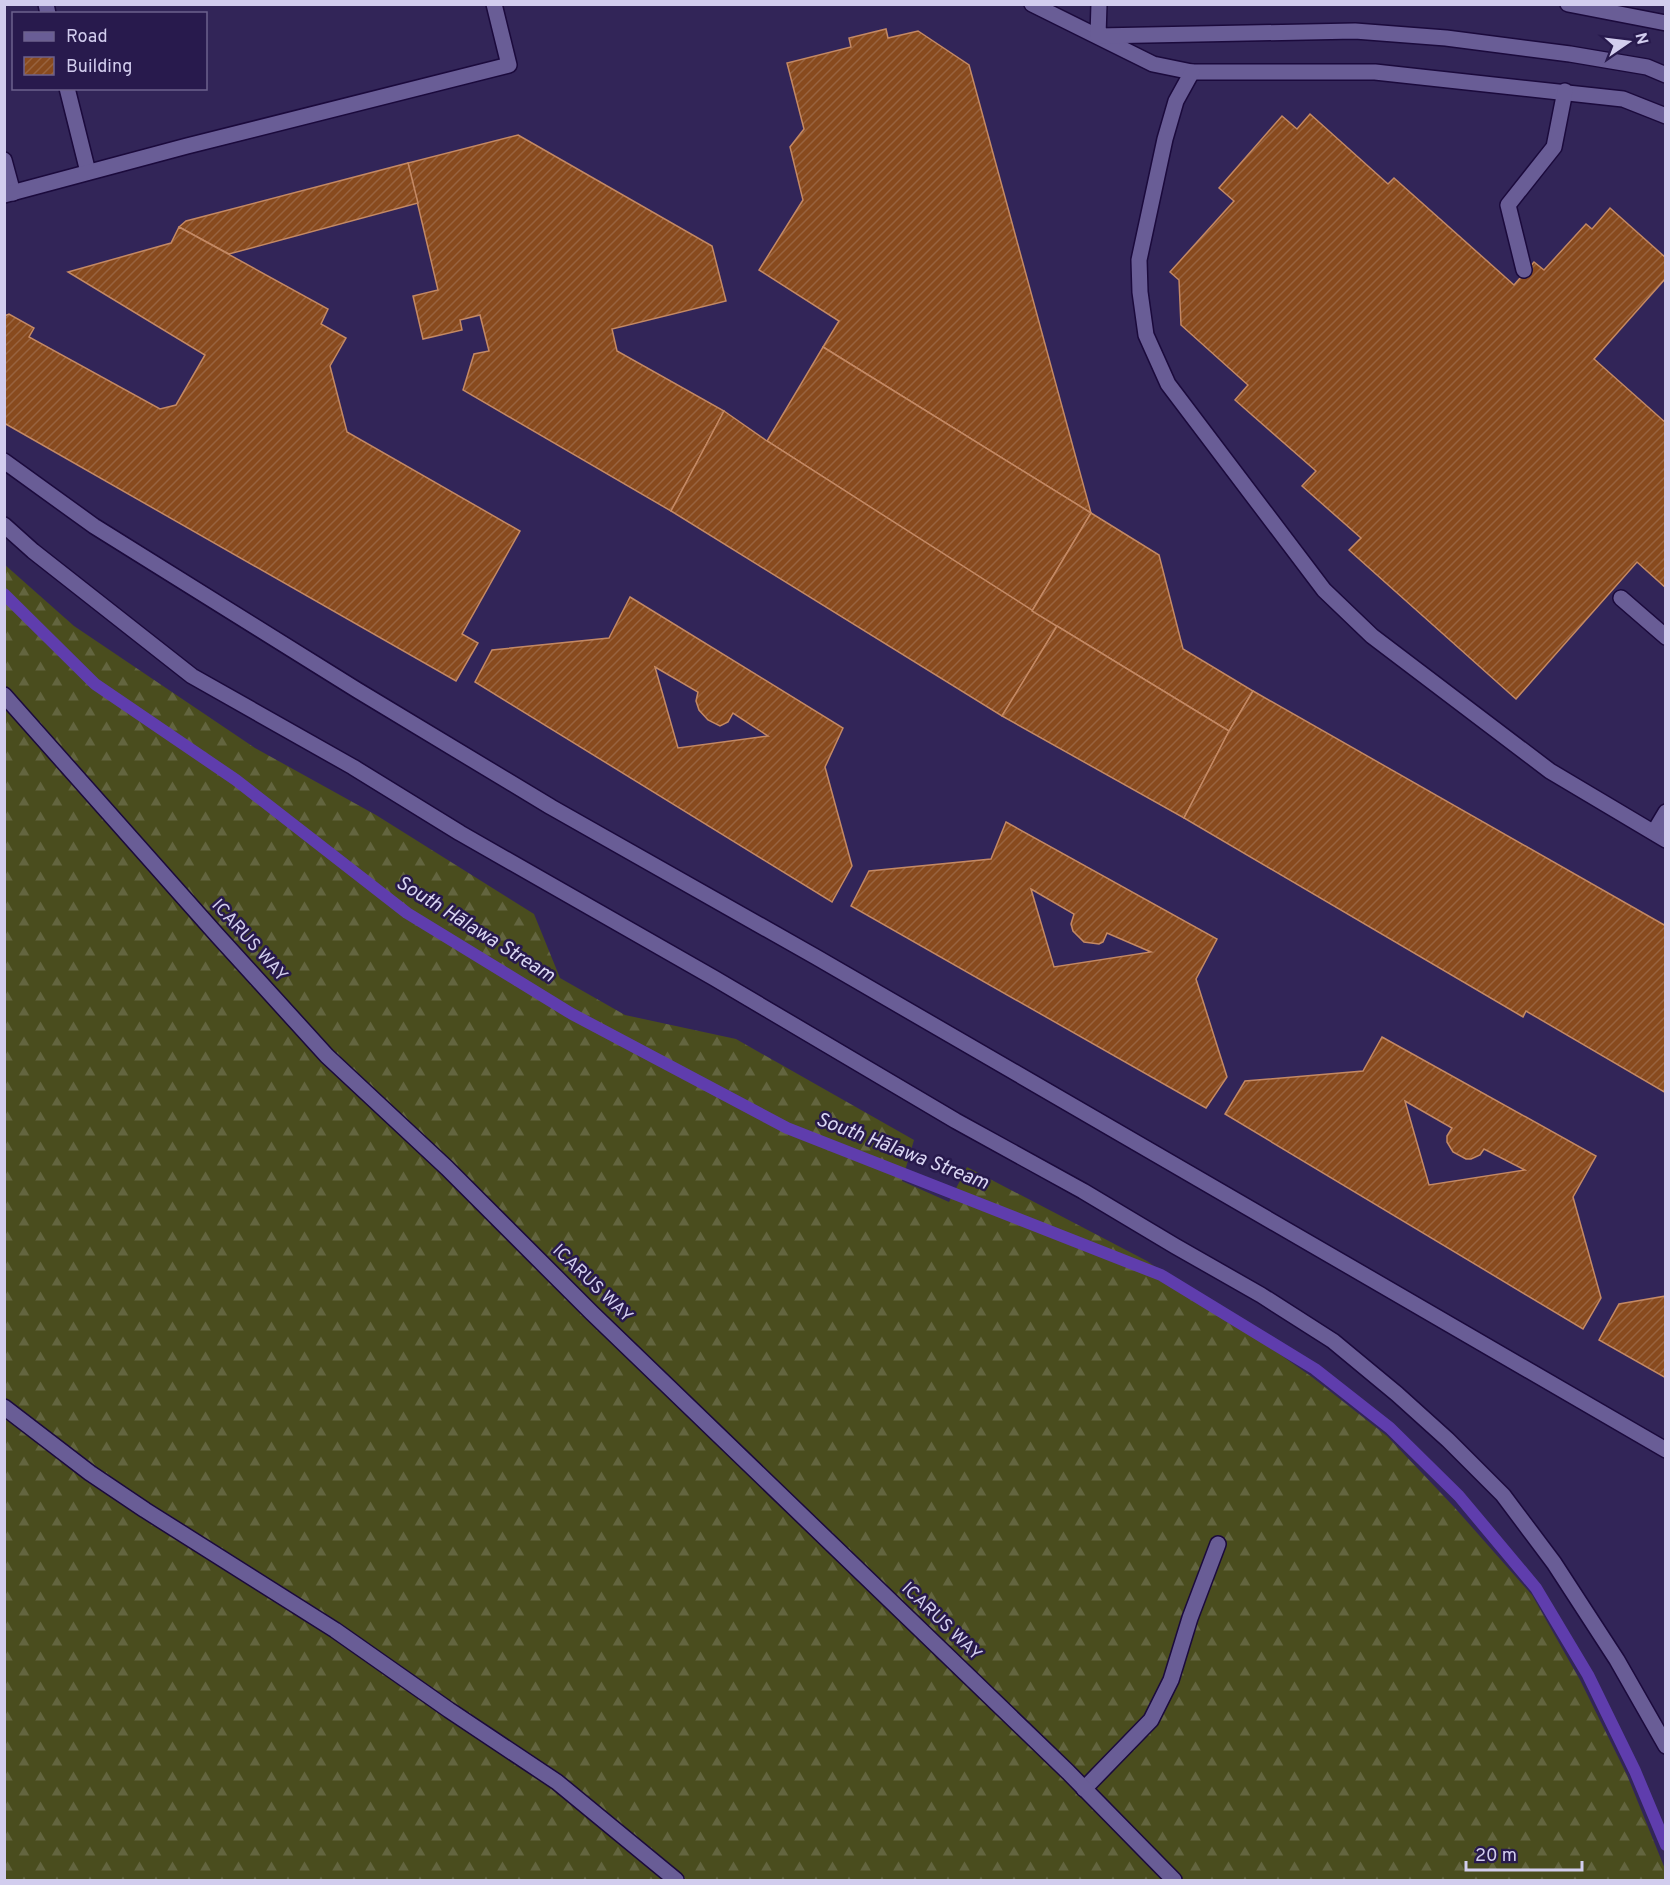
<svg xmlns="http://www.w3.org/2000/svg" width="1670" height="1885" viewBox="0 0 1670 1885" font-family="Overpass,sans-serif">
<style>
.forest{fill:url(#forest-firs)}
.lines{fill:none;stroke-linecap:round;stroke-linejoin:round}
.stream{stroke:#5f3dad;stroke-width:12}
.building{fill:url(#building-hatch);stroke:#c48964;stroke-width:1.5;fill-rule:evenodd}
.lane-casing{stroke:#1b0a3c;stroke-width:18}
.street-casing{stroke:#1b0a3c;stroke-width:18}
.lane{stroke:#695d96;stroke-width:15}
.street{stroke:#695d96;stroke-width:15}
.labels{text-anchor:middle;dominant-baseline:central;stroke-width:5;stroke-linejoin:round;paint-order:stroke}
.street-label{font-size:18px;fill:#d2cdee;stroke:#281a4d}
.water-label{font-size:20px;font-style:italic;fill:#dad6f3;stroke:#281a4d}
</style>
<defs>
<pattern id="forest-firs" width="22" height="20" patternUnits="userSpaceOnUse" patternTransform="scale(1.5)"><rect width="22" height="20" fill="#4a4d1e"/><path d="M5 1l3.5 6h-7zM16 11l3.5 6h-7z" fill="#63653f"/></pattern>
<pattern id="building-hatch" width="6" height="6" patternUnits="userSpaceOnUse" patternTransform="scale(1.5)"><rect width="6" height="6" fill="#884a1e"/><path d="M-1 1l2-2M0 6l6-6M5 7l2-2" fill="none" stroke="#98633f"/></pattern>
</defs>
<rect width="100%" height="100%" fill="#322558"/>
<path class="forest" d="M 4,564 L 74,626 L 255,748 L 376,815 L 534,914 L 560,978 L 625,1015 L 736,1039 L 914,1140 L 902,1181 L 949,1202 L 967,1167 L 1147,1261 L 1312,1377 L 1387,1436 L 1455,1508 L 1532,1595 L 1580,1680 L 1627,1775 L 1665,1869 L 1665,1880 L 5,1880 Z"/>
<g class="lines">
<path class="stream" d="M 4,594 L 95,684 L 236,780 L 407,913 L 572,1014 L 787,1128 L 1161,1275 L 1315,1369 L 1390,1428 L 1459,1496 L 1536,1588 L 1588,1675 L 1635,1771 L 1666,1845"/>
</g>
<g class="building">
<path d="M 886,29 L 888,38 L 918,31 L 969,65 L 1091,513 L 823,347 L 839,321 L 759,270 L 803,200 L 790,147 L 804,129 L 787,63 L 851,47 L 849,38 Z"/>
<path d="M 1310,114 L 1388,184 L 1394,178 L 1514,285 L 1534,262 L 1544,270 L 1586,224 L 1592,229 L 1610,208 L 1666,258 L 1666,278 L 1594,359 L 1666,423 L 1666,588 L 1637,562 L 1516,699 L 1349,550 L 1361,538 L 1302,486 L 1316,471 L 1235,400 L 1248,385 L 1181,325 L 1179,280 L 1170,272 L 1234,201 L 1219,188 L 1282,116 L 1297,129 Z"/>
<path d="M 518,135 L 712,246 L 726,301 L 612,329 L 617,351 L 724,411 L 671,511 L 463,390 L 474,354 L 489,351 L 480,315 L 460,320 L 462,330 L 423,339 L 413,296 L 438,290 L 408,163 Z"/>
<path d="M 408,163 L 418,203 L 229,254 L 179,227 L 186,221 Z"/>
<path d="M 179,227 L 328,309 L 321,324 L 346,338 L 330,366 L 347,432 L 520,531 L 462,634 L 478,643 L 456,681 L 4,423 L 4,316 L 9,314 L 34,328 L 29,337 L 160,409 L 176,405 L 205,355 L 68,272 L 171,243 Z"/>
<path d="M 823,347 L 1091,513 L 1032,611 L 767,441 Z"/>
<path d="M 724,411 L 767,441 L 1057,626 L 1002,716 L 671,511 Z"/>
<path d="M 1091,513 L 1159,555 L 1183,649 L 1253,691 L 1229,731 L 1032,611 Z"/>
<path d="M 630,597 L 843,728 L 825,767 L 852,866 L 832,902 L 475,682 L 492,650 L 609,638 ZM 655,667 L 698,692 L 696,701 L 699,710 L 708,720 L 720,726 L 728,722 L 733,713 L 768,736 L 678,748 Z"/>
<path d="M 1057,626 L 1229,731 L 1184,818 L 1002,716 Z"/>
<path d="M 1253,691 L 1666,926 L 1666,1093 L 1526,1011 L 1523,1017 L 1184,818 L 1229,731 Z"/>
<path d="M 1006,822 L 1217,939 L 1196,979 L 1227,1077 L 1206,1108 L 851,906 L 869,871 L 991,859 ZM 1031,889 L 1074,914 L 1071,924 L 1073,931 L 1084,942 L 1099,944 L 1103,942 L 1107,933 L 1151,952 L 1054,967 Z"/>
<path d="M 1382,1037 L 1596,1156 L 1573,1197 L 1601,1298 L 1583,1329 L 1225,1114 L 1245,1081 L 1363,1071 ZM 1405,1101 L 1452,1128 L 1447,1136 L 1447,1142 L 1453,1152 L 1466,1159 L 1471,1159 L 1480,1155 L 1484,1149 L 1525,1170 L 1429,1185 Z"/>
<path d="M 1666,1296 L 1666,1378 L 1599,1340 L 1619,1304 Z"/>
</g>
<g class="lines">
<defs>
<g id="lane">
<path d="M 46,4 L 48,14"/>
<path d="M 1032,4 L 1153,64 L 1192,72 L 1375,72 L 1623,99 L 1666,116"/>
<path d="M 1099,4 L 1098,36 L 1355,31 L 1446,38 L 1570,54 L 1647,67 L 1666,75"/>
<path d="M 1192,72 L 1176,101 L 1165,139 L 1139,260 L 1140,292 L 1146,335 L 1168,384 L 1324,590 L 1372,636 L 1550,771 L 1666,840"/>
<path d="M 67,88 L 88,172"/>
<path d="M 4,160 L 13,193"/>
<path d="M 4,195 L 187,146 L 509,65 L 494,4"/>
<path d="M 1524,270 L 1508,205 L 1554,147 L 1565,91"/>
<path d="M 4,461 L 94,526 L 357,690 L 551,807 L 816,957 L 1666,1450"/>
<path d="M 4,525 L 33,551 L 192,676 L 353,767 L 460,833 L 714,978 L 956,1121 L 1083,1191 L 1175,1246 L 1261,1295 L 1333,1341 L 1397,1394 L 1448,1440 L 1503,1495 L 1554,1563 L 1617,1660 L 1666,1746"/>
<path d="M 1621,598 L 1666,637"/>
<path d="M 1654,832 L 1666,812"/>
<path d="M 4,1407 L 90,1473 L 145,1510 L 335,1630 L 449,1710 L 557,1782 L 676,1880"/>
<path d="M 1084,1789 L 1151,1720 L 1171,1680 L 1190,1618 L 1218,1544"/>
</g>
<g id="street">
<path d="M 1568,4 L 1666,23"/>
<path d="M 4,695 L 217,935 L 327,1056 L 447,1168 L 592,1313 L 1068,1772 L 1174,1880"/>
</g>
</defs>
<use href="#lane" class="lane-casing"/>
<use href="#street" class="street-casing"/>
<use href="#lane" class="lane"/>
<use href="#street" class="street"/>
</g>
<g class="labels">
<g class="street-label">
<text transform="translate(249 941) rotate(48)">ICARUS WAY</text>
<text transform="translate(592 1284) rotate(44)">ICARUS WAY</text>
<text transform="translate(941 1622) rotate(44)">ICARUS WAY</text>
</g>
<g class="water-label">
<text transform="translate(475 930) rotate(32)">South Hālawa Stream</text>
<text transform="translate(902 1152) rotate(21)">South Hālawa Stream</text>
</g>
</g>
<rect width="1670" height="1885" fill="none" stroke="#d2cdee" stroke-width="12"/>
<rect x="12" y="12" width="195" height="78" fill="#281a4d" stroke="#6c628d" stroke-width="1.5"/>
<rect x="24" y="32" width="30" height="9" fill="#695d96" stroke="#6c628d" stroke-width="1.5"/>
<text x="66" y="42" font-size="18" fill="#d2cdee">Road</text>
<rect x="24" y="57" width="30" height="18" fill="url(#building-hatch)" stroke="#6c628d" stroke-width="1.5"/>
<text x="66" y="72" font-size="18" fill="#d2cdee">Building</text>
<g transform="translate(1628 42) rotate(76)" stroke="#281a4d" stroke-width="4.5" paint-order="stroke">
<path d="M0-4.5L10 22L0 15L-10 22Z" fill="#d2cdee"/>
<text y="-9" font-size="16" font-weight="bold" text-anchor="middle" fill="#d2cdee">N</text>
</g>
<path d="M1466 1861v9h116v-9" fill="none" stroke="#d2cdee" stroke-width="3"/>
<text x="1475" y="1861" font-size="18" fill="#d2cdee" stroke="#281a4d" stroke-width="4.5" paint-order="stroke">20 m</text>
</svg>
